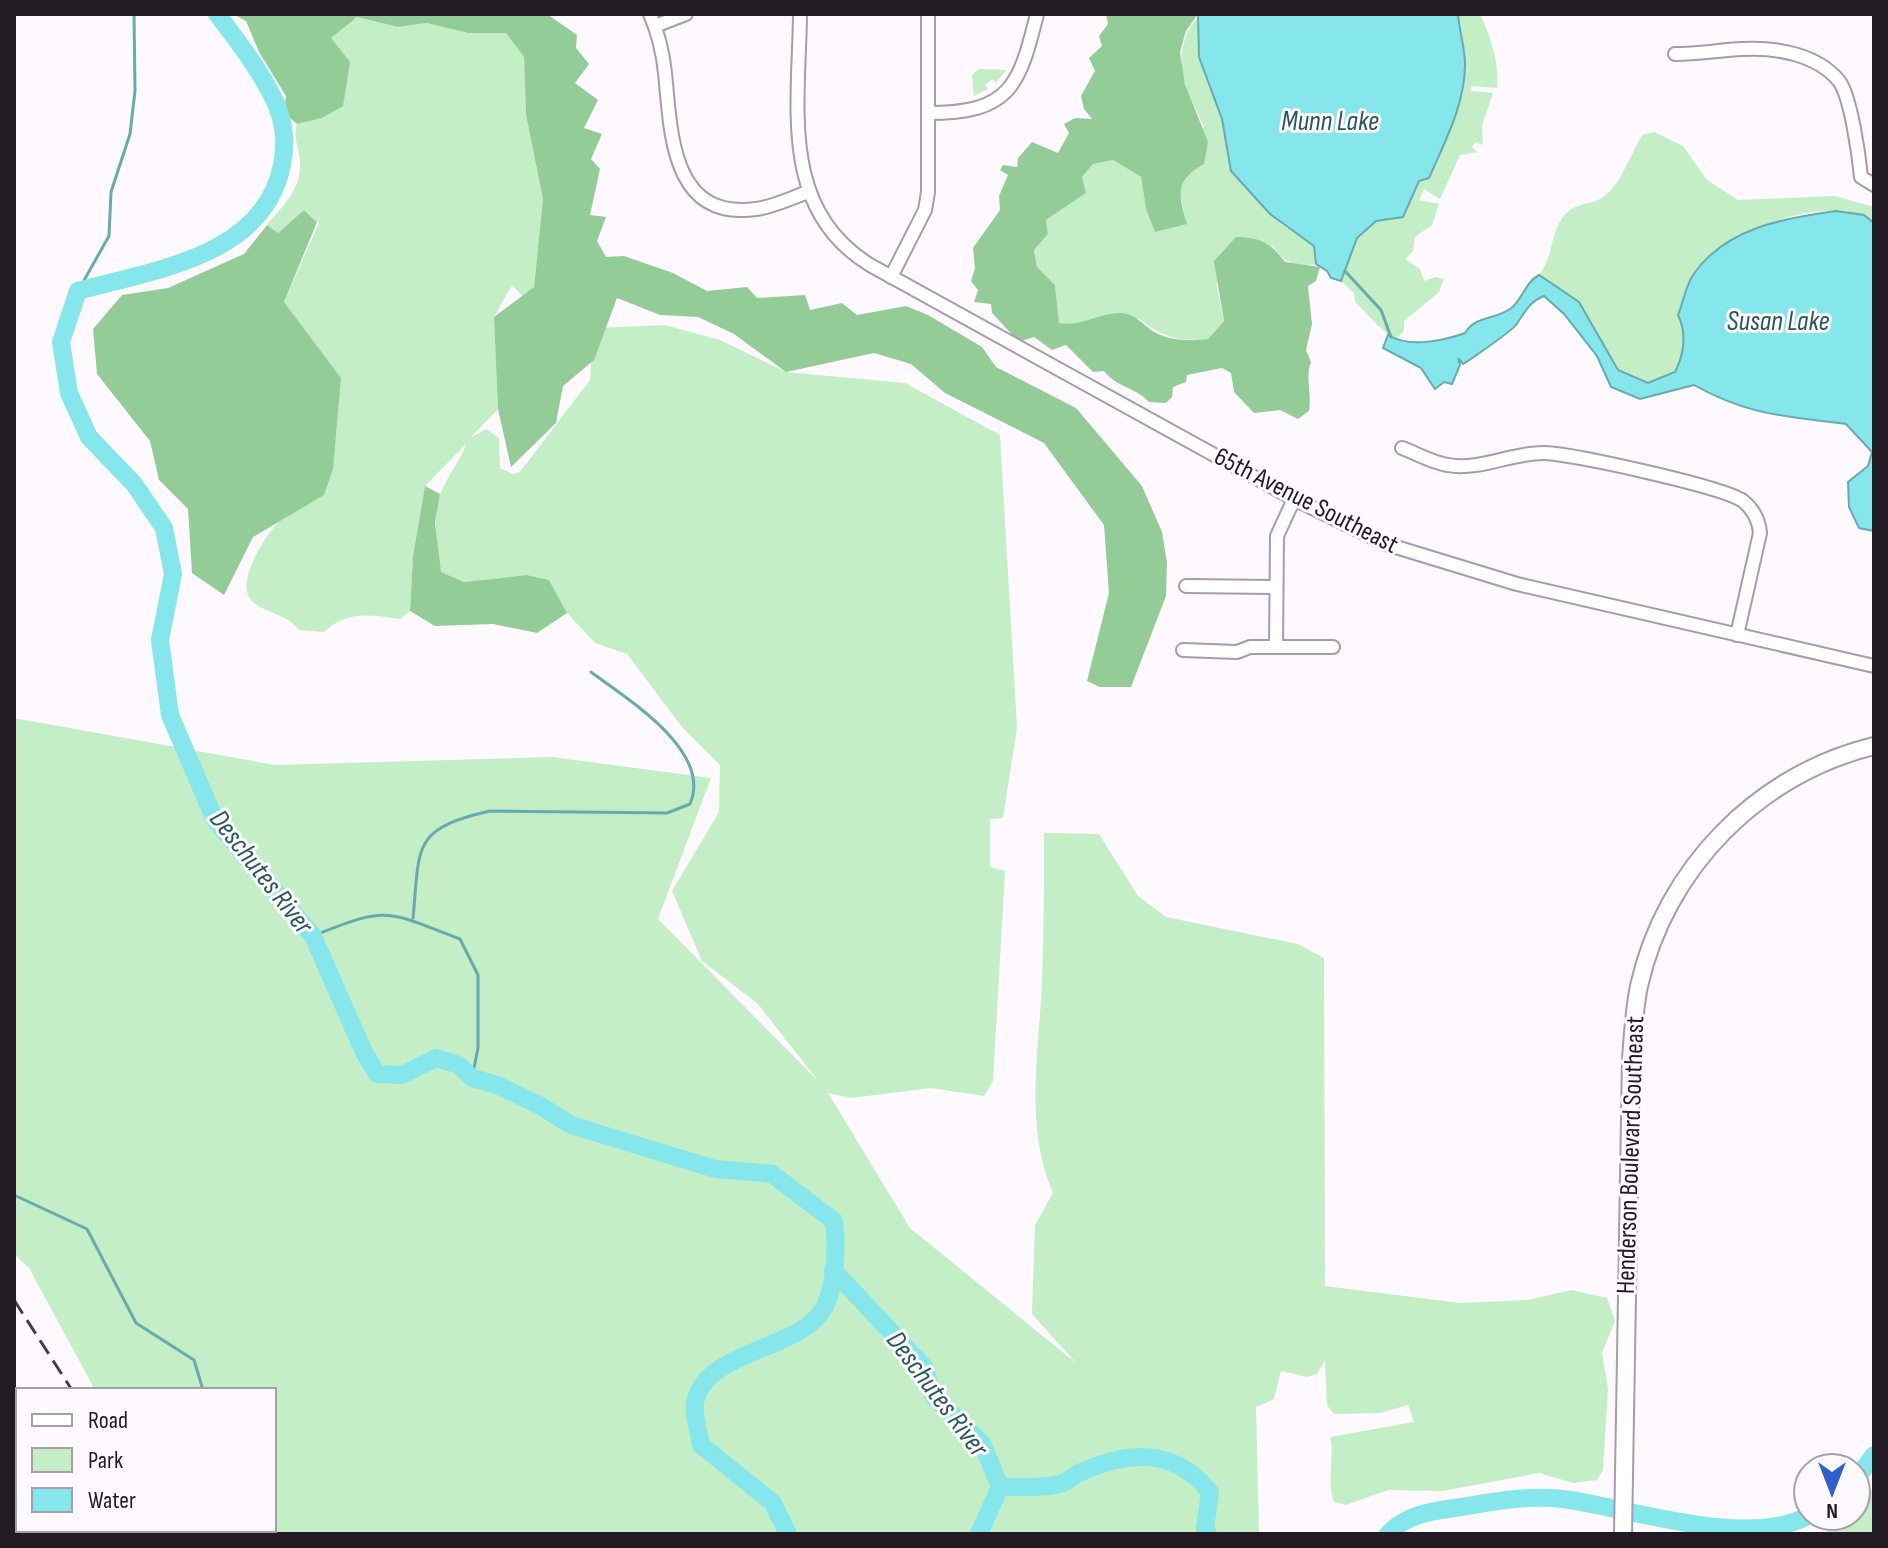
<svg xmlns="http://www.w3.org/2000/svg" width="1888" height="1548" viewBox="0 0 1888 1548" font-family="'Sofia Sans Condensed',sans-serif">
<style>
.green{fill:#c3eec6}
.forest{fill:#94cc98}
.water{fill:#85e7eb;stroke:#67aaaf;stroke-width:2}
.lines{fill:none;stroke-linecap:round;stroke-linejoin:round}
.stream{stroke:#67aaaf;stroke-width:3}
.river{stroke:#85e7eb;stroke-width:18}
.street-casing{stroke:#ab99b1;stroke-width:16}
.secondary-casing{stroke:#ab99b1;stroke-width:20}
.street{stroke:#fff;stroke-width:12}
.secondary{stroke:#fff;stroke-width:16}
.rail{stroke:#453e47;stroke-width:3;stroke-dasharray:16 8;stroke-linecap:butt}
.labels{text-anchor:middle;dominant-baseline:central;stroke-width:6;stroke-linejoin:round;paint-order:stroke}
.street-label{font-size:26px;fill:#221b24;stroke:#fdf9ff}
.water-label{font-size:28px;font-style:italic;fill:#2a5759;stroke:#fdf9ff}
</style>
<rect width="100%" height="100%" fill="#fdf9ff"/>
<g class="green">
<path d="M 1458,14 L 1480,14 C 1490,35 1500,65 1497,88 L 1471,86 L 1471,91 L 1493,93 L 1482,125 L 1483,145 L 1475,142 L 1472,147 L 1477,152 L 1460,155 L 1440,199 L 1424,189 L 1419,200 L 1439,204 L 1432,225 L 1415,237 L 1413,251 L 1405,259 L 1420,269 L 1424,281 L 1436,277 L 1444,279 L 1439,292 L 1404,321 L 1404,331 L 1395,339 C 1380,330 1369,315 1355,302 L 1354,293 L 1341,281 L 1357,238 L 1377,221 L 1403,217 L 1419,180 L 1429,177 L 1463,94 L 1465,64 Z"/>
<path d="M 357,17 L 398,27 L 427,23 L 468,33 L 506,33 L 524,57 L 526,115 L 543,199 L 534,287 L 522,296 L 512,285 L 494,317 L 498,409 L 470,438 L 486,429 L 499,438 L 500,468 L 513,474 L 520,472 L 590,380 L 594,328 L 665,325 L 720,340 L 786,372 L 905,383 L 1000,435 L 1017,728 L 1003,818 L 990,819 L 990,867 L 1005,871 L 993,1081 L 984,1096 L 931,1088 L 851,1098 L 828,1093 L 910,1228 L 1076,1363 L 1032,1314 L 1035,1225 L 1053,1193 C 1024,1125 1039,1053 1042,981 C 1044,932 1044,882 1044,833 L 1099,834 L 1138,896 L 1166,917 L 1298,944 L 1324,958 L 1325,1286 L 1460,1303 L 1528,1300 L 1571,1290 L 1607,1298 L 1615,1321 L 1602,1353 L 1608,1389 L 1603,1470 L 1597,1480 L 1573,1483 L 1539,1473 L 1443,1491 L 1388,1490 L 1346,1505 L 1334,1502 C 1326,1480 1335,1459 1330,1437 L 1414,1422 L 1408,1405 L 1380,1413 L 1334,1414 L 1327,1405 L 1325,1361 L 1317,1374 L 1307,1377 L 1281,1371 L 1274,1399 L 1256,1407 L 1259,1534 L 172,1534 L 170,1530 L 274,1530 L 274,1390 L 95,1390 L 29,1268 L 14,1254 L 14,718 L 275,765 L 552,757 L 711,778 L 658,919 L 819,1082 L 758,1004 L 702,961 L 672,891 L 719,812 L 720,765 L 682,727 L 627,654 L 595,643 L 567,613 L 549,580 L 527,575 L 464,582 L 440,572 C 438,547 432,520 440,495 C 446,477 460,462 466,444 L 425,486 L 413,556 L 410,611 L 400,619 C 370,615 348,610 324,632 L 299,630 C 284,611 258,613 249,597 C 238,578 266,533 281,520 C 293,510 310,503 324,495 L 341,378 L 284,302 L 319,223 L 304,210 L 278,233 L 267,225 C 283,205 301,190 300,163 C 300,148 292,139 297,124 L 322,118 L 328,37 Z"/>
<path d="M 1198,17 L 1199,57 L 1222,118 L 1231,171 L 1281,224 L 1315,246 L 1316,264 C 1294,267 1285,263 1273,246 L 1216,284 L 1224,321 L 1208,339 C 1180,342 1161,337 1140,319 L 1076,326 L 1059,323 L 1055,285 L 1037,267 L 1034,250 L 1048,234 L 1046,220 L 1086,193 L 1082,177 L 1093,164 L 1113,160 L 1141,177 L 1146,209 L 1186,224 L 1180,191 L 1204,126 C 1185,89 1168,52 1198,17 Z"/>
<path d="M 979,69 L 1006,70 L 996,83 L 992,79 L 985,85 L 988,89 L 974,96 L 972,75 Z"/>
<path d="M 1654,132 L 1683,146 L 1707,180 L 1738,200 L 1835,196 L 1874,207 L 1874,223 C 1832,188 1720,234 1693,275 C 1686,285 1683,303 1678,315 C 1687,333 1684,355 1675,372 L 1647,383 L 1618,370 L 1568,294 L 1539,275 C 1553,257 1550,235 1563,217 C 1573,203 1589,205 1602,198 C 1619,188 1632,152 1642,135 Z"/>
<path d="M 1874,1487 L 1874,1534 L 1817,1534 L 1834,1530 L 1847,1516 L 1856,1516 L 1856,1507 Z"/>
</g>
<g class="forest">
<path d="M 233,14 L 547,14 L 577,35 L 576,48 L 589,64 L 575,83 L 598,100 L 584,128 L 602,134 L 591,159 L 600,169 L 590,215 L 606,217 L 597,241 L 606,257 L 624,256 L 673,273 L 707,291 L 747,287 L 757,298 L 805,295 L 810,310 L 842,303 L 857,315 L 906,306 L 928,315 L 982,347 L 996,367 L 1076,408 L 1142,486 L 1162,532 L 1167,563 L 1166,596 L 1131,687 L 1100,687 L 1087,681 L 1109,593 L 1104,525 L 1044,443 L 945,393 L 911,364 L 874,353 L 786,372 L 734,334 L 698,317 L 660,315 L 617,298 L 594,360 L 563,386 L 556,423 L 511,467 L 498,409 L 494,317 L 534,287 L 543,199 L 526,115 L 524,57 L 506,33 L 468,33 L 427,23 L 398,27 L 357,17 L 331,38 L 350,62 L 343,106 L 322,118 L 297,124 L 284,113 L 286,96 L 259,52 L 246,21 Z"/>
<path d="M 1106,14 L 1198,14 L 1186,31 L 1180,52 L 1185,84 L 1208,142 L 1204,164 C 1175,180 1178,194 1187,224 L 1155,232 L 1146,209 L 1141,177 L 1113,160 L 1093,164 L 1082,177 L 1086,193 L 1046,220 L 1048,234 L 1034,250 L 1037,267 L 1055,285 L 1059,323 C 1083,327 1098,313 1120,313 C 1136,313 1145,328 1158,334 C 1174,341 1191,341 1208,339 L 1224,321 L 1214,261 L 1236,237 C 1261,238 1270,242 1285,262 L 1320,267 L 1316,281 L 1308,286 L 1312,324 L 1306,350 L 1311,362 C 1305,376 1312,395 1309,411 L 1298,419 L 1280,410 L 1254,413 L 1234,392 L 1231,373 L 1222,368 L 1187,375 L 1186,382 L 1173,387 L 1172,397 L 1166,403 L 1149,402 C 1134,386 1117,388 1104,371 L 1093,372 L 1066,345 L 1052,350 L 1034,337 L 1019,342 L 992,313 L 991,304 L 974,302 L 978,290 L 971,281 L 975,268 L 973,248 L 1000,210 L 999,196 L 1008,175 L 1000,170 L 1003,165 L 1017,167 L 1018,158 L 1032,142 L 1058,153 L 1069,133 L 1064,124 L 1075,118 L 1092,119 L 1084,109 L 1081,96 L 1095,71 L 1089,58 L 1102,46 L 1099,36 L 1108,24 Z"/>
<path d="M 304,210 L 317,222 L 284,302 L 341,378 L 333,469 L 324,495 L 253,537 L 224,595 L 192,573 L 188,509 L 159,480 L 150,441 L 97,374 L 93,329 L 122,295 L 168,288 L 244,254 L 267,225 L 278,233 Z"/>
<path d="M 425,486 L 440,494 L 435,522 L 441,572 L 464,582 L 527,575 L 549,580 L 567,613 L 537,633 L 493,624 L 435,626 L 410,611 L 413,556 Z"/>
</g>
<g class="water">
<path d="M 1198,14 L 1458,14 C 1459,31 1465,47 1465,64 C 1465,105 1445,141 1429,178 L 1419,181 L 1403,217 L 1376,221 L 1357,238 L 1341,281 L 1331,278 L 1327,271 L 1316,264 L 1314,246 L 1270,214 L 1231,171 L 1222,119 L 1199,57 Z"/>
<path d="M 1836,211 L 1864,215 L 1874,223 L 1874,531 L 1859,528 L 1849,507 L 1848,482 L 1868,466 L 1872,452 L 1846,424 C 1786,416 1749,416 1694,385 L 1640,399 L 1611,387 L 1597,356 L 1564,314 L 1544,296 C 1528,302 1523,316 1515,326 C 1510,332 1470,360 1463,364 L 1458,358 L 1460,365 L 1452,384 L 1444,382 L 1435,389 L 1421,368 L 1383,348 L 1388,335 C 1409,348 1443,341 1465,333 C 1475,316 1494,320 1510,309 C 1523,300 1524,283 1539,275 L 1579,302 L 1618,370 L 1648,383 L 1675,372 C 1684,355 1687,333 1678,315 C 1683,303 1686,285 1693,275 C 1725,228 1784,218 1836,211 Z"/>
</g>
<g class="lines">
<g class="stream">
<path d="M 1345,271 L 1381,310 L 1391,337"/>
<path d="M 78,291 L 109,236 L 111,192 L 130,134 L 135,91 L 134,14"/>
<path d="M 413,918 C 420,846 411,829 490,811 L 667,813 L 690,804 C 713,751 627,699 591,672"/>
<path d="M 313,936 C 389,905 386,911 460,939 L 478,975 L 478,1048 L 472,1078"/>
<path d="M 14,1195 L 87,1229 L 136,1323 L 194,1360 L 203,1390"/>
<path d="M 208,1530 L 208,1534"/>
</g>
<g class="river">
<path d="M 217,14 C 239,43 262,72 277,106 C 285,127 286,143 282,165 C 264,257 153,270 78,291 L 61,342 L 69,393 L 89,437 L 134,484 L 164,528 L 173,574 L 160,640 L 170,715 L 215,820 L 313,936 L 363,1050 L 377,1074 L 402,1075 L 436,1058 L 459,1065 L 472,1078 L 497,1085 L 539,1105 L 571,1125 L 715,1169 L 772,1174 L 834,1221 C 837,1247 836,1283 825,1306 C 803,1351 704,1349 695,1403 C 693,1415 699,1433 701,1445 L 773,1503 L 788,1534"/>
<path d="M 833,1270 L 924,1367 L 934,1397 L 982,1443 L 1000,1487"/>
<path d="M 1856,1479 L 1874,1455"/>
<path d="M 979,1534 L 1000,1487 C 1019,1486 1046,1489 1063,1483 C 1069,1481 1074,1475 1079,1473 C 1128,1451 1174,1447 1210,1492 L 1205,1528 L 1208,1534"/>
<path d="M 1388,1534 C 1408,1513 1434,1511 1461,1507 C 1498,1501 1533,1494 1570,1500 C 1635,1510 1748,1548 1808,1516"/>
</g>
<defs>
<g id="street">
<path d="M 650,14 C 658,33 663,53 665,73 C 671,130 670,221 756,209 C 773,207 791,198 808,192"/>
<path d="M 800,14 C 799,107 779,209 870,265 L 1294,499 L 1386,544 L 1517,584 L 1874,666"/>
<path d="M 655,26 L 686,14"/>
<path d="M 1675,54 C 1698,54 1720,50 1742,49 C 1775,47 1817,54 1839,81 C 1851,97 1859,156 1861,177 L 1874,185"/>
<path d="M 928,113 C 1009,113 1019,88 1037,14"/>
<path d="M 891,277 L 925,210 L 928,192 L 928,14"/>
<path d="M 1402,448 C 1416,453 1432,463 1448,465 C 1480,471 1513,452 1545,453 C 1573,454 1724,487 1743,501 C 1753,509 1759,521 1760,533 L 1737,635"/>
<path d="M 1186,586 L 1276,587"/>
<path d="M 1276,646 L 1277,536 L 1294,499"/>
<path d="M 1183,650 L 1237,652 L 1250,647 L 1333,647"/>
<path d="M 14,1484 L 18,1487"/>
</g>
<path id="secondary" d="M 1623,1534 L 1631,1059 C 1633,1034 1634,1010 1639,986 C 1665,869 1758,774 1874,746"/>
</defs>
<use href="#street" class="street-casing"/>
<use href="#secondary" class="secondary-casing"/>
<use href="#street" class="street"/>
<use href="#secondary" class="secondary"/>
<g class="rail">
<path d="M 14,1300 L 72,1390"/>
<path d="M 138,1530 L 140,1534"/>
</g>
</g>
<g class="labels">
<g class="street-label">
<text transform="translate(1306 501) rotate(27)">65th Avenue Southeast</text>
<text transform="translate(1631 1155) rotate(-88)">Henderson Boulevard Southeast</text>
</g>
<g class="water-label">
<text x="1330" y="121">Munn Lake</text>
<text x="1778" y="321">Susan Lake</text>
<text transform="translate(261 872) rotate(52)">Deschutes River</text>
<text transform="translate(937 1394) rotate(53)">Deschutes River</text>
</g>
</g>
<rect width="1888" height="1548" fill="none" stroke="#221b24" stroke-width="32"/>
<rect x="16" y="1388" width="260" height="144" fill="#fdf9ff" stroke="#a5a0a7" stroke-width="2"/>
<rect x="32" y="1414" width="40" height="12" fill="#ffffff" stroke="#a5a0a7" stroke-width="2"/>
<text x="88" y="1428" font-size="24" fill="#221b24">Road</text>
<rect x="32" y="1448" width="40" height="24" fill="#c3eec6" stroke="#a5a0a7" stroke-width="2"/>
<text x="88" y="1468" font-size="24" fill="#221b24">Park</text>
<rect x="32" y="1488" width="40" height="24" fill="#85e7eb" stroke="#a5a0a7" stroke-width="2"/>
<text x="88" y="1508" font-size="24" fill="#221b24">Water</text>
<g transform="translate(1832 1492) rotate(180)"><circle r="38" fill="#fdf9ff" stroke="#a5a0a7" stroke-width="2"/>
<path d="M0-6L14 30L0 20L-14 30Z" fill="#305fce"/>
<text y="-12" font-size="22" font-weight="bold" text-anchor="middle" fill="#221b24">N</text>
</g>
</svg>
